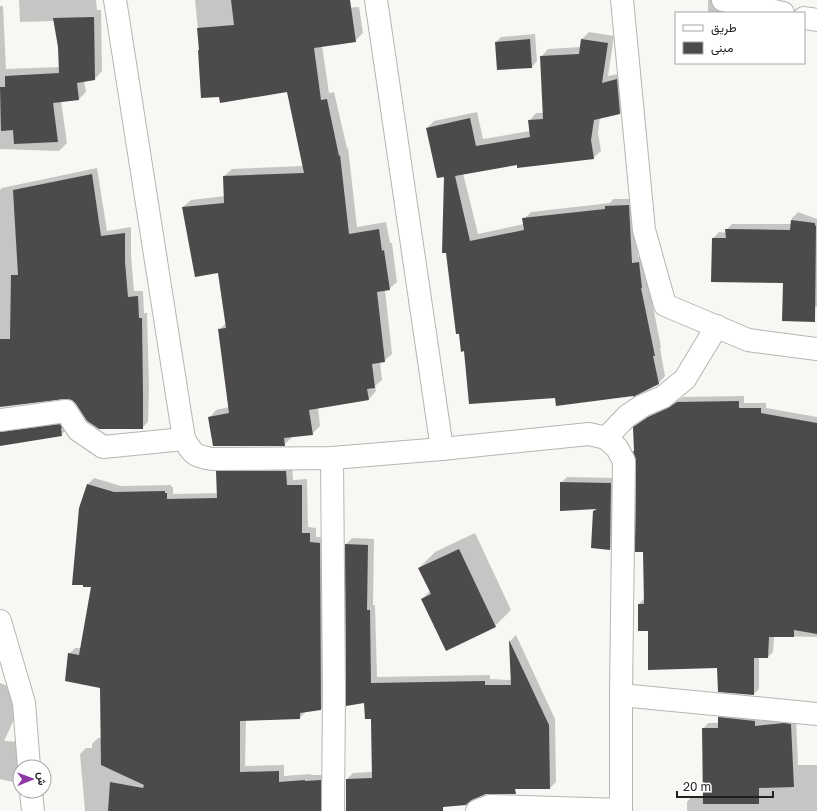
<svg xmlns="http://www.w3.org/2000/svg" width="817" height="811" viewBox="0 0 817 811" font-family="'Golos Text',Vazirmatn,sans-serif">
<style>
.shadow{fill:#0003}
.building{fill:#4d4a4b}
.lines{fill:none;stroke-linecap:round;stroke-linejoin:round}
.street-casing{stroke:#b6b5b2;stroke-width:24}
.street{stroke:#fff;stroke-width:22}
</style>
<rect width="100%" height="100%" fill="#f8f7f4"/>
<g class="shadow">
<path d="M 19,0 L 96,0 L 97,10 L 101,10 L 102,71 L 95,79 L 84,80 L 86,92 L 79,99 L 61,101 L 67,143 L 59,151 L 0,149 L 0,6 L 3,6 L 6,69 L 59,67 L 59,47 L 55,21 L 20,22 Z"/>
<path d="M 195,0 L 283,0 L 285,12 L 359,7 L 363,33 L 355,41 L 322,46 L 329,93 L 334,92 L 347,148 L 348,148 L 357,227 L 386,222 L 390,243 L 392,243 L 397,282 L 389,289 L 385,290 L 392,354 L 384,361 L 380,362 L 382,380 L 375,386 L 376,391 L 369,399 L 318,407 L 320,426 L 312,434 L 292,436 L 292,437 L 284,445 L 209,418 L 216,410 L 229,407 L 219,330 L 226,323 L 218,272 L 183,207 L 191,200 L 225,196 L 224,176 L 232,169 L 303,166 L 288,91 L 220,96 L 200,49 Z"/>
<path d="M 708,0 L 717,0 L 744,13 L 708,13 Z"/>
<path d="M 589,32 L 614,36 L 608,76 L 624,73 L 627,105 L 620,113 L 600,117 L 598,133 L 601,151 L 593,158 L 517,164 L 463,173 L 478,234 L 524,224 L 524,219 L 531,212 L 610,203 L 613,199 L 636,199 L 638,257 L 646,256 L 648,281 L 661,347 L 660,348 L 665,376 L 658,384 L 556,397 L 470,403 L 445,176 L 427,128 L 434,121 L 477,112 L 483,139 L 530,131 L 529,121 L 536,113 L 544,113 L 541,57 L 548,49 L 580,47 L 582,39 Z"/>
<path d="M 535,34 L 537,61 L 532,67 L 496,42 L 501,37 Z"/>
<path d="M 97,168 L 107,231 L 131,227 L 131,255 L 134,291 L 143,291 L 144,313 L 147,313 L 149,388 L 148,422 L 142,428 L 77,403 L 72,399 L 65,398 L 0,406 L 0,190 L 2,188 Z"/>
<path d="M 798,212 L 817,219 L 817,307 L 783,307 L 784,282 L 713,238 L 719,232 L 727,233 L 726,230 L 732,224 L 791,224 L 792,218 Z"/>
<path d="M 744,396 L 744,403 L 766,403 L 766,408 L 817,417 L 817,637 L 774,636 L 773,652 L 768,657 L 759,657 L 759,689 L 754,694 L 639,604 L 644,599 L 644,551 L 634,428 L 640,422 L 654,412 L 674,403 L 683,397 Z"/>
<path d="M 66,419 L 67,429 L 61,435 L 0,445 L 0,425 Z"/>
<path d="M 292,465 L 293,480 L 307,479 L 308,527 L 316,528 L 316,537 L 326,537 L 327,703 L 321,709 L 306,711 L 300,718 L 246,720 L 245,766 L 284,765 L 284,776 L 310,774 L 311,775 L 326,775 L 328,811 L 85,811 L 80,754 L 86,748 L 92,748 L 92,744 L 98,738 L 101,738 L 101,687 L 69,654 L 75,648 L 81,648 L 92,586 L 88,484 L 94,478 L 121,486 L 171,485 L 171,487 L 173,487 L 173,494 L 218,493 L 217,472 L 224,466 Z"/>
<path d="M 567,477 L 616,478 L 615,543 L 610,549 L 594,511 L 598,508 L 561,483 Z"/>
<path d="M 475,533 L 511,610 L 495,626 L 422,599 L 430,591 L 419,568 L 435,552 Z"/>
<path d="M 352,538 L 374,539 L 373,605 L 375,605 L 377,677 L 490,675 L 490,679 L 512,680 L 510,641 L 516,635 L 555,719 L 556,782 L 550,788 L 391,788 L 390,811 L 347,811 L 347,779 L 353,773 L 373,772 L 372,718 L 365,702 L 346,544 Z"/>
<path d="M 0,683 L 15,689 L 19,709 L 4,741 L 22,742 L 20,775 L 13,782 L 0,779 Z"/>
<path d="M 724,712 L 760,715 L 760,721 L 790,718 L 796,719 L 798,765 L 817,765 L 817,811 L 687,811 L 687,802 L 692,796 L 704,796 L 703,729 L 708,723 L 719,723 L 719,717 Z"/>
</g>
<g class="building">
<path d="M 231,0 L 350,0 L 356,42 L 314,48 L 321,100 L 327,99 L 339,156 L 340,155 L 349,234 L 379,229 L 382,251 L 384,250 L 390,290 L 377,292 L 385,362 L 372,364 L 375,388 L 367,389 L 369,400 L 309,410 L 313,435 L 284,438 L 285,446 L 213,446 L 208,417 L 229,413 L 218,329 L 226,328 L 218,273 L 195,277 L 182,207 L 224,203 L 223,176 L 304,173 L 287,92 L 220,103 L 219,97 L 201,98 L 198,50 L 199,50 L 197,28 L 234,25 Z"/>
<path d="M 94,17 L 95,80 L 77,83 L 79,100 L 53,103 L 58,142 L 14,144 L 13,130 L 1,131 L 0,87 L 5,87 L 5,76 L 59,73 L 58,47 L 53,18 Z"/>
<path d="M 530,39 L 532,68 L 497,70 L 495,42 Z"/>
<path d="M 581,39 L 608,43 L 602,83 L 617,79 L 620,114 L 594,120 L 591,140 L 594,159 L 517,168 L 517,165 L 455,176 L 470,241 L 524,230 L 522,218 L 605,209 L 605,206 L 629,205 L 632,263 L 639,262 L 642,288 L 641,288 L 655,356 L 653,356 L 659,384 L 633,397 L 633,396 L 556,406 L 555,398 L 469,404 L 464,351 L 461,352 L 459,334 L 456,334 L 446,253 L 442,253 L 444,177 L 437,178 L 426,128 L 470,118 L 476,146 L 530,137 L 528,120 L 543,119 L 540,56 L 579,54 Z"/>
<path d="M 92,174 L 101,236 L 125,233 L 125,262 L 128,297 L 138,296 L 139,318 L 142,318 L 143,395 L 143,429 L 99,429 L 87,421 L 76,404 L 72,400 L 65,399 L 0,407 L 0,339 L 10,339 L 11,275 L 18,275 L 13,190 Z"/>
<path d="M 791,220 L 815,223 L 815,225 L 816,226 L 815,322 L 782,321 L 783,283 L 711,282 L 712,238 L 726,238 L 725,229 L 790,230 Z"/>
<path d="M 739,401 L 739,408 L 761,408 L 761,413 L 817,423 L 817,634 L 794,630 L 794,637 L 769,637 L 768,658 L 754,658 L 754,695 L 718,692 L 717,668 L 648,670 L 648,631 L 638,631 L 638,604 L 644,604 L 643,552 L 635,552 L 636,461 L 633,451 L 634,451 L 633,427 L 648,417 L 668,408 L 677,402 Z"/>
<path d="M 60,424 L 62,428 L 61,428 L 62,436 L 0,446 L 0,432 Z"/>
<path d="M 216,471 L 286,471 L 287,485 L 302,485 L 302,533 L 310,533 L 310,542 L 320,543 L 321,710 L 300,713 L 300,719 L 240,721 L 240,772 L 279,771 L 279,782 L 305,780 L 305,781 L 321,780 L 321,811 L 108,811 L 110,782 L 143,788 L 144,785 L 101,765 L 100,688 L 65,681 L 68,653 L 79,655 L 91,587 L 83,587 L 83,585 L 72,585 L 79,508 L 87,484 L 114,492 L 165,491 L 165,493 L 167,493 L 167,499 L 217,498 Z"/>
<path d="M 560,482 L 611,483 L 610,550 L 591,548 L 593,511 L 597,509 L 560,511 Z"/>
<path d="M 345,544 L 368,545 L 367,610 L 370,610 L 371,683 L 485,681 L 485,685 L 511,685 L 509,641 L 509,640 L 549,725 L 550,789 L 515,789 L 516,794 L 486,794 L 472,800 L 468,803 L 466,805 L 443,807 L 443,811 L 346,811 L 346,779 L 372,778 L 371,719 L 365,719 L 364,703 L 346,706 Z"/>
<path d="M 459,549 L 496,627 L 446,651 L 421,599 L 431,594 L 418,568 Z"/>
<path d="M 718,717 L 755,721 L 755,726 L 784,723 L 791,724 L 794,787 L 759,788 L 759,804 L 703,804 L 702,728 L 718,728 Z"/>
</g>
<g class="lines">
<defs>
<g id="street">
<path d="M 115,0 L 184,439 C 193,455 195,456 212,459 L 332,458 L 442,449 L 589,434 L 606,438 L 617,448 L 624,461 L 621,695 L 621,811"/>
<path d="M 376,0 L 442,449"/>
<path d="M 622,0 L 644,230 L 665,305 L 748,340 L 817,349"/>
<path d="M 723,0 L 783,13"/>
<path d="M 804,18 L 817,20"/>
<path d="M 0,420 L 66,411 L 78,430 L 103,447 L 184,439"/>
<path d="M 606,438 L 627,416 L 642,406 L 663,397 L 685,379 L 717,326"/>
<path d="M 332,458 L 334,694 L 333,811"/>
<path d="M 0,621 L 24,703 L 29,767"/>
<path d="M 621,695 L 817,714"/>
<path d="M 31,791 L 33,811"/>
<path d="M 477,811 L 490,806 L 621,810"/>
</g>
</defs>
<use href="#street" class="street-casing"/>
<use href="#street" class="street"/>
</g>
<rect x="675" y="12" width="130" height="52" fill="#ffffff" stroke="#a6a6a6"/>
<rect x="683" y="25" width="20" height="6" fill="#ffffff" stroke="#a6a6a6"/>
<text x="711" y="32" font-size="12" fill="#212120">طريق</text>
<rect x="683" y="42" width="20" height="12" fill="#4d4a4b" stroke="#a6a6a6"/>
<text x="711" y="52" font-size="12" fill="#212120">مبنى</text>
<g transform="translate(32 779) rotate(89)"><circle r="19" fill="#ffffff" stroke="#a6a6a6"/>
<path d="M0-3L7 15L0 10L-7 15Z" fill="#8e39a6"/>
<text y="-6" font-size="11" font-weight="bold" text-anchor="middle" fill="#212120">ش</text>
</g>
<path d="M677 791v6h96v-6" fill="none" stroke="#212120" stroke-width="2"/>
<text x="683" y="791" font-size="12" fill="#212120" stroke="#ffffff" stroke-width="3" paint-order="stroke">20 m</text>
</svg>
